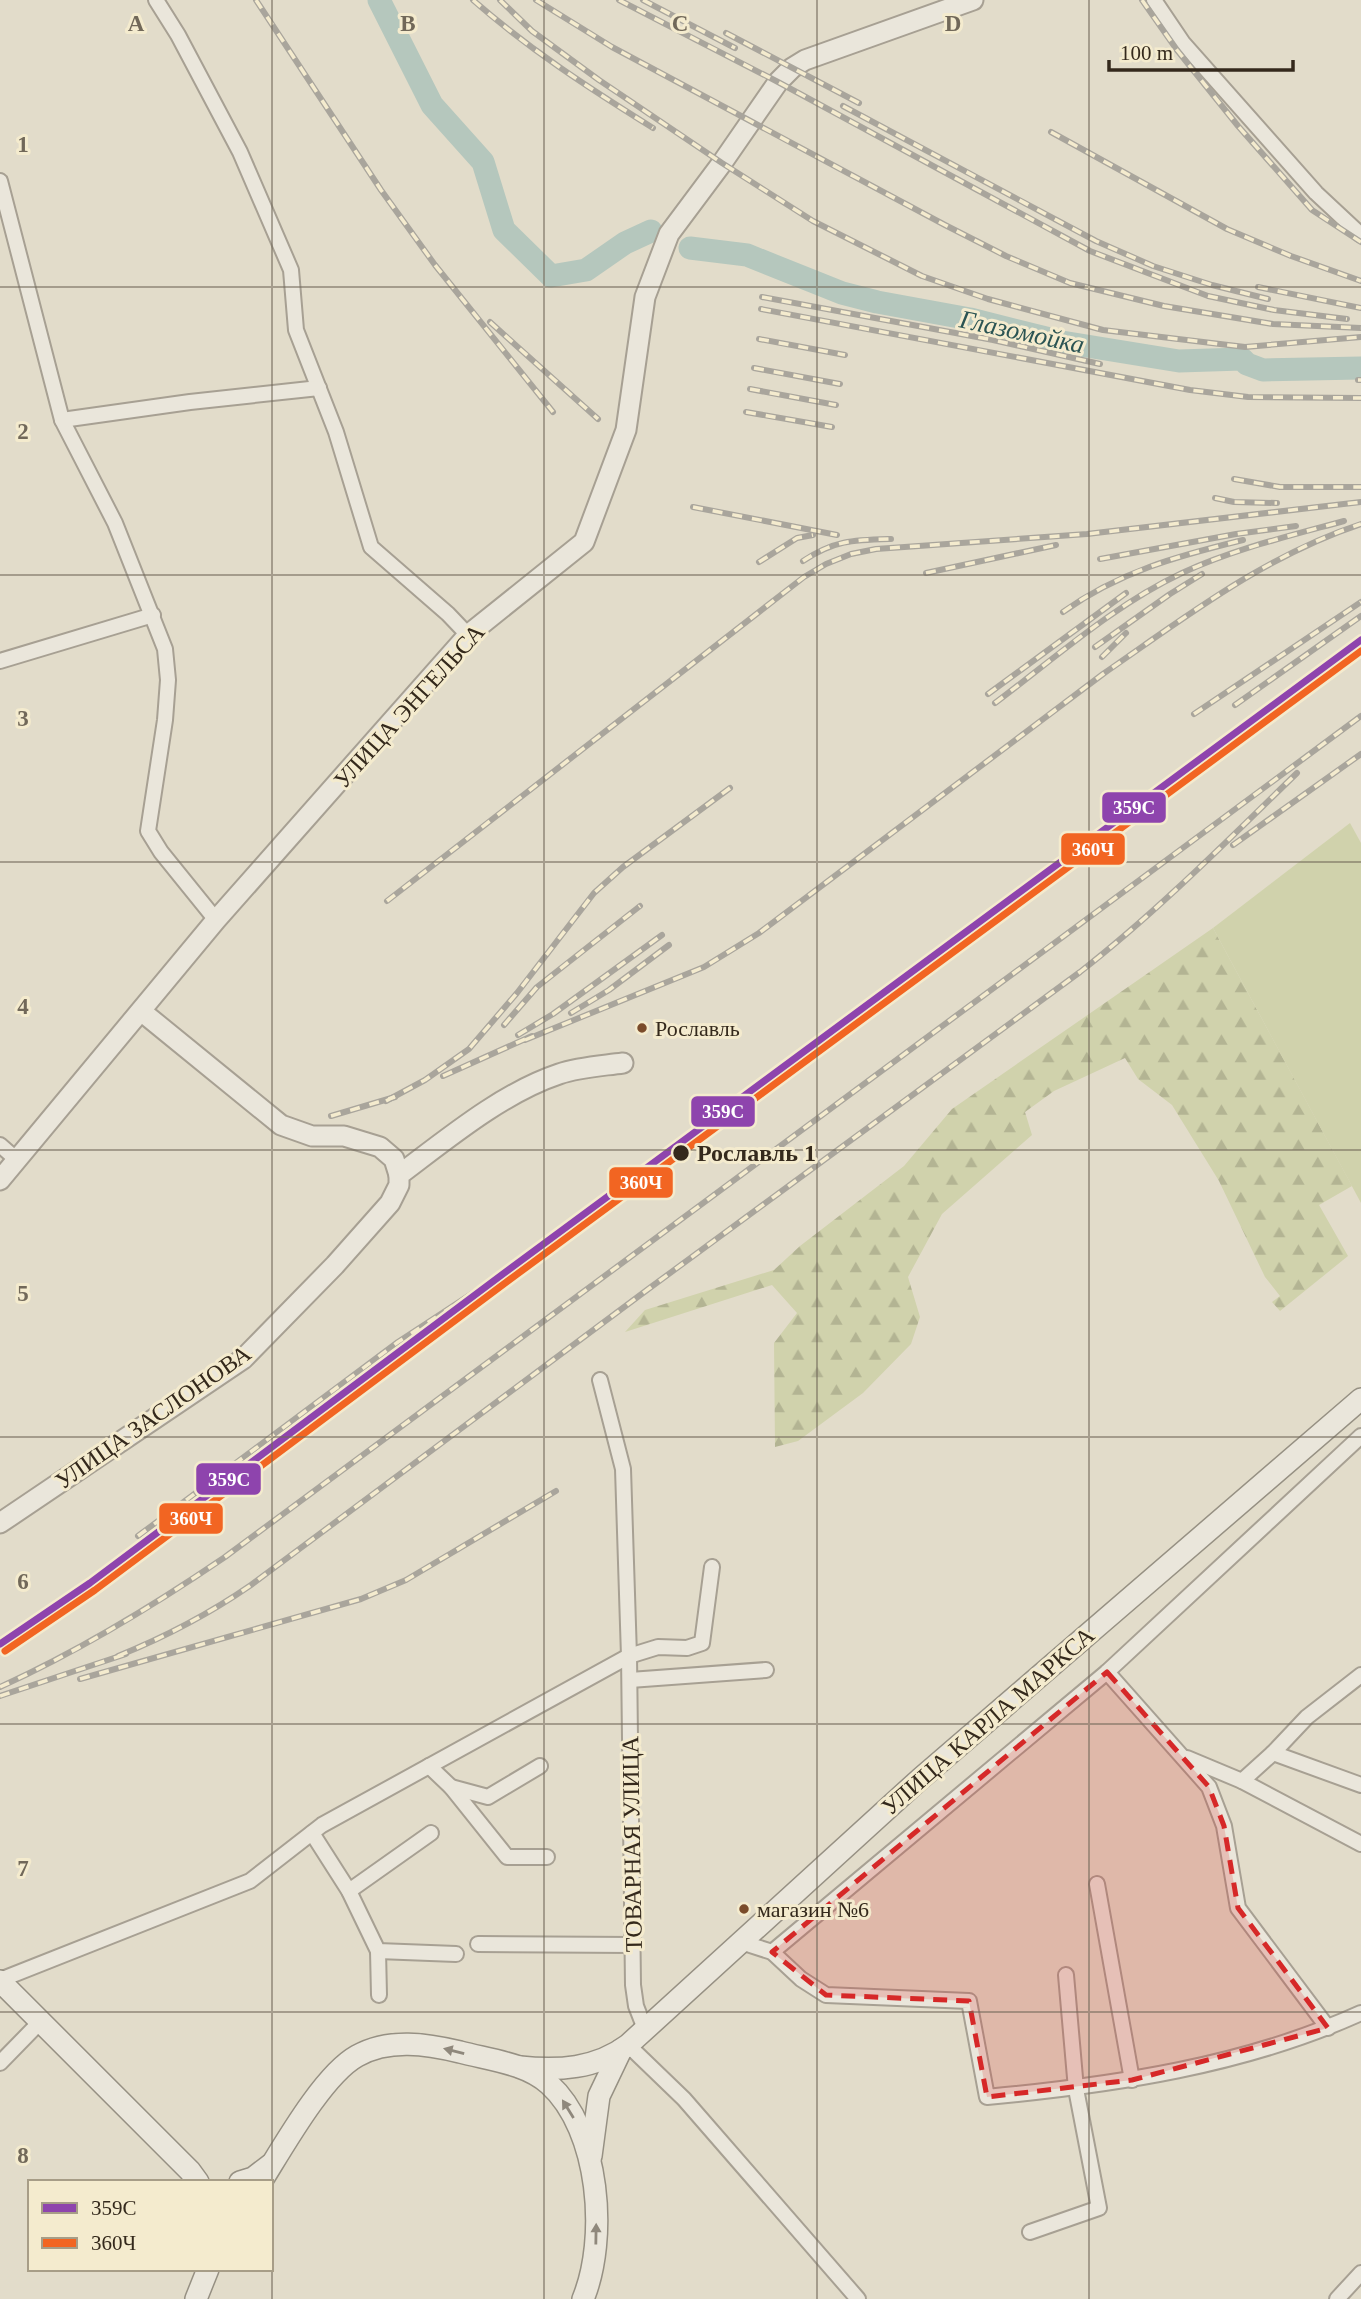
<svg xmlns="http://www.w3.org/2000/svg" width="1361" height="2299" viewBox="0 0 1361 2299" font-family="'Times New Roman',serif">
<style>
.forest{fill:url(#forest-firs)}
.park{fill:#d0d2ac}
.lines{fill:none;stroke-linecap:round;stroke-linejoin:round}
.river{stroke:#b5c7bd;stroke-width:23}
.minor-casing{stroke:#a7a093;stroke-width:18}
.tertiary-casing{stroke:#a7a093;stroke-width:23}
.secondary-casing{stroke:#969083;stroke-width:24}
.minor{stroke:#eae6db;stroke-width:14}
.tertiary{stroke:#eae6db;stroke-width:19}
.secondary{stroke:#eae6db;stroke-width:21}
.rail-casing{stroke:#a9a59c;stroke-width:6}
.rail{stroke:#f4ebce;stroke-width:3.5;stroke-dasharray:10;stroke-linecap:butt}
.rail-1-casing{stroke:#f4ebce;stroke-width:12}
.rail-2-casing{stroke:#f4ebce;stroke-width:12}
.rail-1{stroke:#8e44ad;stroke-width:7}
.rail-2{stroke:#f26522;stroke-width:7}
.oneway{fill:#8f887c}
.marked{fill:#d62828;fill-opacity:0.2;stroke:#d62828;stroke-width:5;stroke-dasharray:14 9;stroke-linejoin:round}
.grid{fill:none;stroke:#716859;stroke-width:2;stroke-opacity:0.55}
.bus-dot{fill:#7a4b2a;stroke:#f4ebce;stroke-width:2.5}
.stop-dot{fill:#34291c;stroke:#f4ebce;stroke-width:2.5}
.labels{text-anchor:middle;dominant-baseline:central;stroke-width:6;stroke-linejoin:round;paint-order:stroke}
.bus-label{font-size:22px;fill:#34291c;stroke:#f4ebce;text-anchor:start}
.street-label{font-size:24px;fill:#34291c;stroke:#f4ebce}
.stop-label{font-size:24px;font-weight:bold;fill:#34291c;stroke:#f4ebce;text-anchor:start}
.water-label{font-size:26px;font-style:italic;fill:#2b5453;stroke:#f4ebce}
.grid-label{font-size:23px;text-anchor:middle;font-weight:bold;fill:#716859;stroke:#f4ebce;stroke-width:6;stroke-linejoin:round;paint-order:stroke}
.line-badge{stroke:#f4ebce;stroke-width:2.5}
.badge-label{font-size:19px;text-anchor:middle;font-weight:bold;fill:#fff}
</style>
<defs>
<pattern id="forest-firs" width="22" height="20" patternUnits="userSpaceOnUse" patternTransform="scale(1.75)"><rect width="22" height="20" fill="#d0d2ac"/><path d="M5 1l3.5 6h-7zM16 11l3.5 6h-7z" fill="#b3b493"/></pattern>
</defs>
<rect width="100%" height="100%" fill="#e2dcca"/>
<path class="forest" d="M 1213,928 L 1352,1186 L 1319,1205 L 1348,1256 L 1280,1311 L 1272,1302 L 1280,1296 L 1265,1277 L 1219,1181 L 1172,1105 L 1138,1079 L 1125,1058 L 1054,1091 L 1025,1112 L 1032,1135 L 942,1214 L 908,1277 L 920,1317 L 911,1344 L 863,1393 L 798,1441 L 775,1447 L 774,1343 L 797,1313 L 772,1285 L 625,1332 L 645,1310 L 774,1270 L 800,1246 L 904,1166 L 952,1109 Z"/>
<path class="park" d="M 1350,823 L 1361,843 L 1361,1203 L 1213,928 Z"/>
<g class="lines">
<g class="river">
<path d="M 379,0 L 432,105 L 483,162 L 504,230 L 551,276 L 586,270 L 625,243 L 651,231"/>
<path d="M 690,248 L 747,255 L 842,293 L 877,302 L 970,319 L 1062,342 L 1179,361 L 1242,359 L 1247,364 L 1263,370 L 1361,368"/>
</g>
<defs>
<g id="minor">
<path d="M 156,0 L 178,35 L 240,152 L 291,270 L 296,330 L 336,432 L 371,547 L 448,614 L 468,635"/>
<path d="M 1154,0 L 1183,43 L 1316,193 L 1361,235"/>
<path d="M 0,181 L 62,420 L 115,523 L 165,649 L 168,680 L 165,720 L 148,831 L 161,852 L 216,920"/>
<path d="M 62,420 L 190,402 L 319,388"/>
<path d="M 0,661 L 153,615"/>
<path d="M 0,1145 L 17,1160"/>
<path d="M 600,1380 L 623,1469 L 629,1656 L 633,1985 L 636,2006 L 645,2029"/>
<path d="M 1107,1672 L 1209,1787 L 1224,1826 L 1238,1908 L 1328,2028"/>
<path d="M 630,1680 L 766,1670"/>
<path d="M 1273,1753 L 1361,1785"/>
<path d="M 1187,1758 L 1242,1781 L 1361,1844"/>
<path d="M 429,1766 L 451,1787 L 507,1857 L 547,1857"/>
<path d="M 1242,1781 L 1273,1753 L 1307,1717 L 1361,1675"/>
<path d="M 451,1787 L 488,1797 L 540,1766"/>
<path d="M 312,1833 L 349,1891 L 378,1951 L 456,1954"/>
<path d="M 1097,1884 L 1132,2080"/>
<path d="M 349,1891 L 431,1833"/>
<path d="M 741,1942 L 772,1952 L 801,1979 L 826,1995 L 969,2001 L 987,2097 C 1114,2085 1244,2066 1361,2013"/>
<path d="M 478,1944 L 633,1945"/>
<path d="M 378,1951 L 379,1995"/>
<path d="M 772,1952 L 1107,1672 L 1361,1436"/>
<path d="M 0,1980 L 250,1881 L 322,1825 L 629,1656 L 658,1647 L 687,1648 L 702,1643 L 712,1567"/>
<path d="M 628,2045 L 684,2099 L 858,2299"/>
<path d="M 0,2063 L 40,2022"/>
<path d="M 1030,2232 L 1099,2208 L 1076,2089 L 1066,1975"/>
<path d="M 1337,2299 L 1361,2273"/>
</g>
<g id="tertiary">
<path d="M 141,1011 L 281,1125 L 312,1136 L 344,1136 L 380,1147 L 394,1159 L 399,1175"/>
<path d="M 0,1180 L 216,920 L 468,635 L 584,542 L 626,430 L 645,297 L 669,234 L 722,163 L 778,82 L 792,68 L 805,60 L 973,0"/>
<path d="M 0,1523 L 243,1359 L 335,1265 L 390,1203 L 399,1185 L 399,1175 C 447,1139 502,1093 559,1074 C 579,1067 601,1066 623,1063"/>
</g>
<g id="secondary">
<path d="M 0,1981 L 190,2171 L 198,2182"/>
<path d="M 520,2067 C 558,2071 596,2069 628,2045 L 920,1779 L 1361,1399"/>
<path d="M 591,2156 L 599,2096 L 621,2050"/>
<path d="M 240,2182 L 253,2178 L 270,2165"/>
<path d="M 261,2182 C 283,2147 323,2075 357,2056 C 389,2038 427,2044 460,2052 C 490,2060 525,2063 549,2084 C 600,2130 608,2239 583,2299"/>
<path d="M 196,2299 L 208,2269"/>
</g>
</defs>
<use href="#minor" class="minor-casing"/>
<use href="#tertiary" class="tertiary-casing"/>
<use href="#secondary" class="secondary-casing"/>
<use href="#minor" class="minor"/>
<use href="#tertiary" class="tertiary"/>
<use href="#secondary" class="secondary"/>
<defs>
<g id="rail">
<path d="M 256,0 L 381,190 L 435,265 L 553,412"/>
<path d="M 473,0 C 530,50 589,88 653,128"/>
<path d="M 500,0 L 532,31 L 599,80 L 722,163 L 813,221 L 922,276 L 988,299 L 1103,330 L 1245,347 L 1361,337"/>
<path d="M 536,0 L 612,47 L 945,225 L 1006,256 L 1070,283 L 1164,306 L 1273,324 L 1361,328"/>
<path d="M 619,0 L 778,82 L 1090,251 L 1208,296 L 1274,310 L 1347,319"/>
<path d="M 643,0 L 735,48"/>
<path d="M 1142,0 L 1177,50 L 1238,126 L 1312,210 L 1361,242"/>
<path d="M 726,33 L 859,103"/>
<path d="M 843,106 L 1096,241 L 1153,266 L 1212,285 L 1268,299"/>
<path d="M 1051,132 L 1227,229 L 1291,256 L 1361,281"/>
<path d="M 1258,287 L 1361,308"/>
<path d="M 762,297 L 993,340 L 1100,364"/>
<path d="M 761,309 L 1190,390 L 1248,397 L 1361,398"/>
<path d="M 490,322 L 598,419"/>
<path d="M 759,339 L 845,355"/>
<path d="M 754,368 L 840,384"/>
<path d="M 1358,380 L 1361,380"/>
<path d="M 750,389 L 836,405"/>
<path d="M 746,412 L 832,427"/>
<path d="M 1234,479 L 1280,487 L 1361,487"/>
<path d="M 1215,498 L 1234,502 L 1277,503"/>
<path d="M 693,507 L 837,535"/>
<path d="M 1100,559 L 1236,534 L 1296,526"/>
<path d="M 803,561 C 835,540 853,540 891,539"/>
<path d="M 759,562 L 797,538 L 813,535"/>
<path d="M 926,573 L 1056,545"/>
<path d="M 1063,612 C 1119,572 1177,556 1243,540"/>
<path d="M 1095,647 L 1170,594 L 1202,574"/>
<path d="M 1102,657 L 1126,633"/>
<path d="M 988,694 L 1126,593"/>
<path d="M 995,703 C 1055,658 1114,605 1182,573 C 1234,549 1289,536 1344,521"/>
<path d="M 1235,705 L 1361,616"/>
<path d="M 1194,714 L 1361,602"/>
<path d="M 1233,845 L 1361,754"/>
<path d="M 387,901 L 804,577 L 826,564 L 851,554 L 876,549 L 1087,534 L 1361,502"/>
<path d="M 571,1013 L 609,990 L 669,945"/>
<path d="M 504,1025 L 537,987 L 640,906"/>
<path d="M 518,1035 L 553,1014 L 662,935"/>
<path d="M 525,1040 L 704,967 L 759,933 L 1103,674 C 1184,618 1266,555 1361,524"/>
<path d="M 443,1076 L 532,1036"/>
<path d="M 386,1101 L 425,1080 L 469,1049 L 517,993 L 594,893 L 623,867 L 730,788"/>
<path d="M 331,1116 L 395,1097"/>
<path d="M 138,1536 L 398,1342 L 511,1268"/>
<path d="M 118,1656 C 165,1637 209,1614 251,1585 L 651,1287 L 1080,972 C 1158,911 1227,841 1297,773"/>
<path d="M 80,1679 L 361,1599 L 406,1580 L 556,1491"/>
<path d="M 0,1687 C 79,1651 153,1606 225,1557 L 1361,716"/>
<path d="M 0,1696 L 126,1654"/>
</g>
</defs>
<use href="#rail" class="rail-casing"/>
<use href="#rail" class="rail"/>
<defs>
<path id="rail-1" d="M 0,1644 L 90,1583 L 511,1268 L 1361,640"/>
<path id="rail-2" d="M 5,1651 L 95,1590 L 516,1275 L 1361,651"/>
</defs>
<use href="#rail-1" class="rail-1-casing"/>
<use href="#rail-2" class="rail-2-casing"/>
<use href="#rail-1" class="rail-1"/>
<use href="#rail-2" class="rail-2"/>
</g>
<defs><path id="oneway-solid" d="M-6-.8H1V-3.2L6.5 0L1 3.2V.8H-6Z" transform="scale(1.75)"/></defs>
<g class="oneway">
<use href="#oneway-solid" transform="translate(454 2051) rotate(-166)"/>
<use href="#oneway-solid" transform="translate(568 2109) rotate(-122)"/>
<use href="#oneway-solid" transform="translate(596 2234) rotate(-89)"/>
</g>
<path class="marked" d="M 1107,1672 L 1209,1787 L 1224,1826 L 1238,1908 L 1328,2028 L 1132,2080 L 987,2097 L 969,2001 L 826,1995 L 772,1952 Z"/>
<path class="grid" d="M 272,0 L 272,2299M 544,0 L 544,2299M 817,0 L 817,2299M 1089,0 L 1089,2299M 0,287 L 1361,287M 0,575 L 1361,575M 0,862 L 1361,862M 0,1150 L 1361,1150M 0,1437 L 1361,1437M 0,1724 L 1361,1724M 0,2012 L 1361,2012"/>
<g class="bus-dot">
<circle cx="642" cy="1028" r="6"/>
<circle cx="744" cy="1909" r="6"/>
</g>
<circle class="stop-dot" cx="681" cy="1153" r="9"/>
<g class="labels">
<g class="bus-label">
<text x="655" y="1028">Рославль</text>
<text x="757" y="1909">магазин №6</text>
</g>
<g class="street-label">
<text transform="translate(409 706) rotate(-48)">УЛИЦА ЭНГЕЛЬСА</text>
<text transform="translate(153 1417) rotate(-35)">УЛИЦА ЗАСЛОНОВА</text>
<text transform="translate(988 1721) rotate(-41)">УЛИЦА КАРЛА МАРКСА</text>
<text transform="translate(632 1844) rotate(-91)">ТОВАРНАЯ УЛИЦА</text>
</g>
<g class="stop-label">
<text x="697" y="1153">Рославль 1</text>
</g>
<g class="water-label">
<text transform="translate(1022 332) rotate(12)">Глазомойка</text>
</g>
</g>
<g class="grid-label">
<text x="136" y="31">A</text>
<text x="408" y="31">B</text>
<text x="680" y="31">C</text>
<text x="953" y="31">D</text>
<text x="23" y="152">1</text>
<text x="23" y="439">2</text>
<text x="23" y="726">3</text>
<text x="23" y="1014">4</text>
<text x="23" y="1301">5</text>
<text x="23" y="1589">6</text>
<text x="23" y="1876">7</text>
<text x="23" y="2163">8</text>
</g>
<g class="line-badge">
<rect x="1101" y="791" width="66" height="33" rx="7" fill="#8e44ad"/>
<rect x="1060" y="832" width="66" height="34" rx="7" fill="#f26522"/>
<rect x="690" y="1095" width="66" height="33" rx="7" fill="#8e44ad"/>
<rect x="608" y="1166" width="66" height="33" rx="7" fill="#f26522"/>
<rect x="195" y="1462" width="67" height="34" rx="7" fill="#8e44ad"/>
<rect x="158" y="1502" width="66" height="33" rx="7" fill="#f26522"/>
</g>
<g class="badge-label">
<text x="1134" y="814">359С</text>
<text x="1093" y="856">360Ч</text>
<text x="723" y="1118">359С</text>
<text x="641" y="1189">360Ч</text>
<text x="229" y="1486">359С</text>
<text x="191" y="1525">360Ч</text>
</g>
<rect x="28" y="2180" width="245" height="91" fill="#f4ebce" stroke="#a79d87" stroke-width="2"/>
<rect x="42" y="2203" width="35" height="10" fill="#8e44ad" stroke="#a79d87" stroke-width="2"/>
<text x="91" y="2215" font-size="21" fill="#34291c">359С</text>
<rect x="42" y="2238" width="35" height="10" fill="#f26522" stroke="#a79d87" stroke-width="2"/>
<text x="91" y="2250" font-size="21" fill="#34291c">360Ч</text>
<path d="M1109 60v10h184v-10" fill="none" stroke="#34291c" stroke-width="3.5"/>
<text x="1120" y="60" font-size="21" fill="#34291c" stroke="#f4ebce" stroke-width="5" paint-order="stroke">100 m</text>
</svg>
